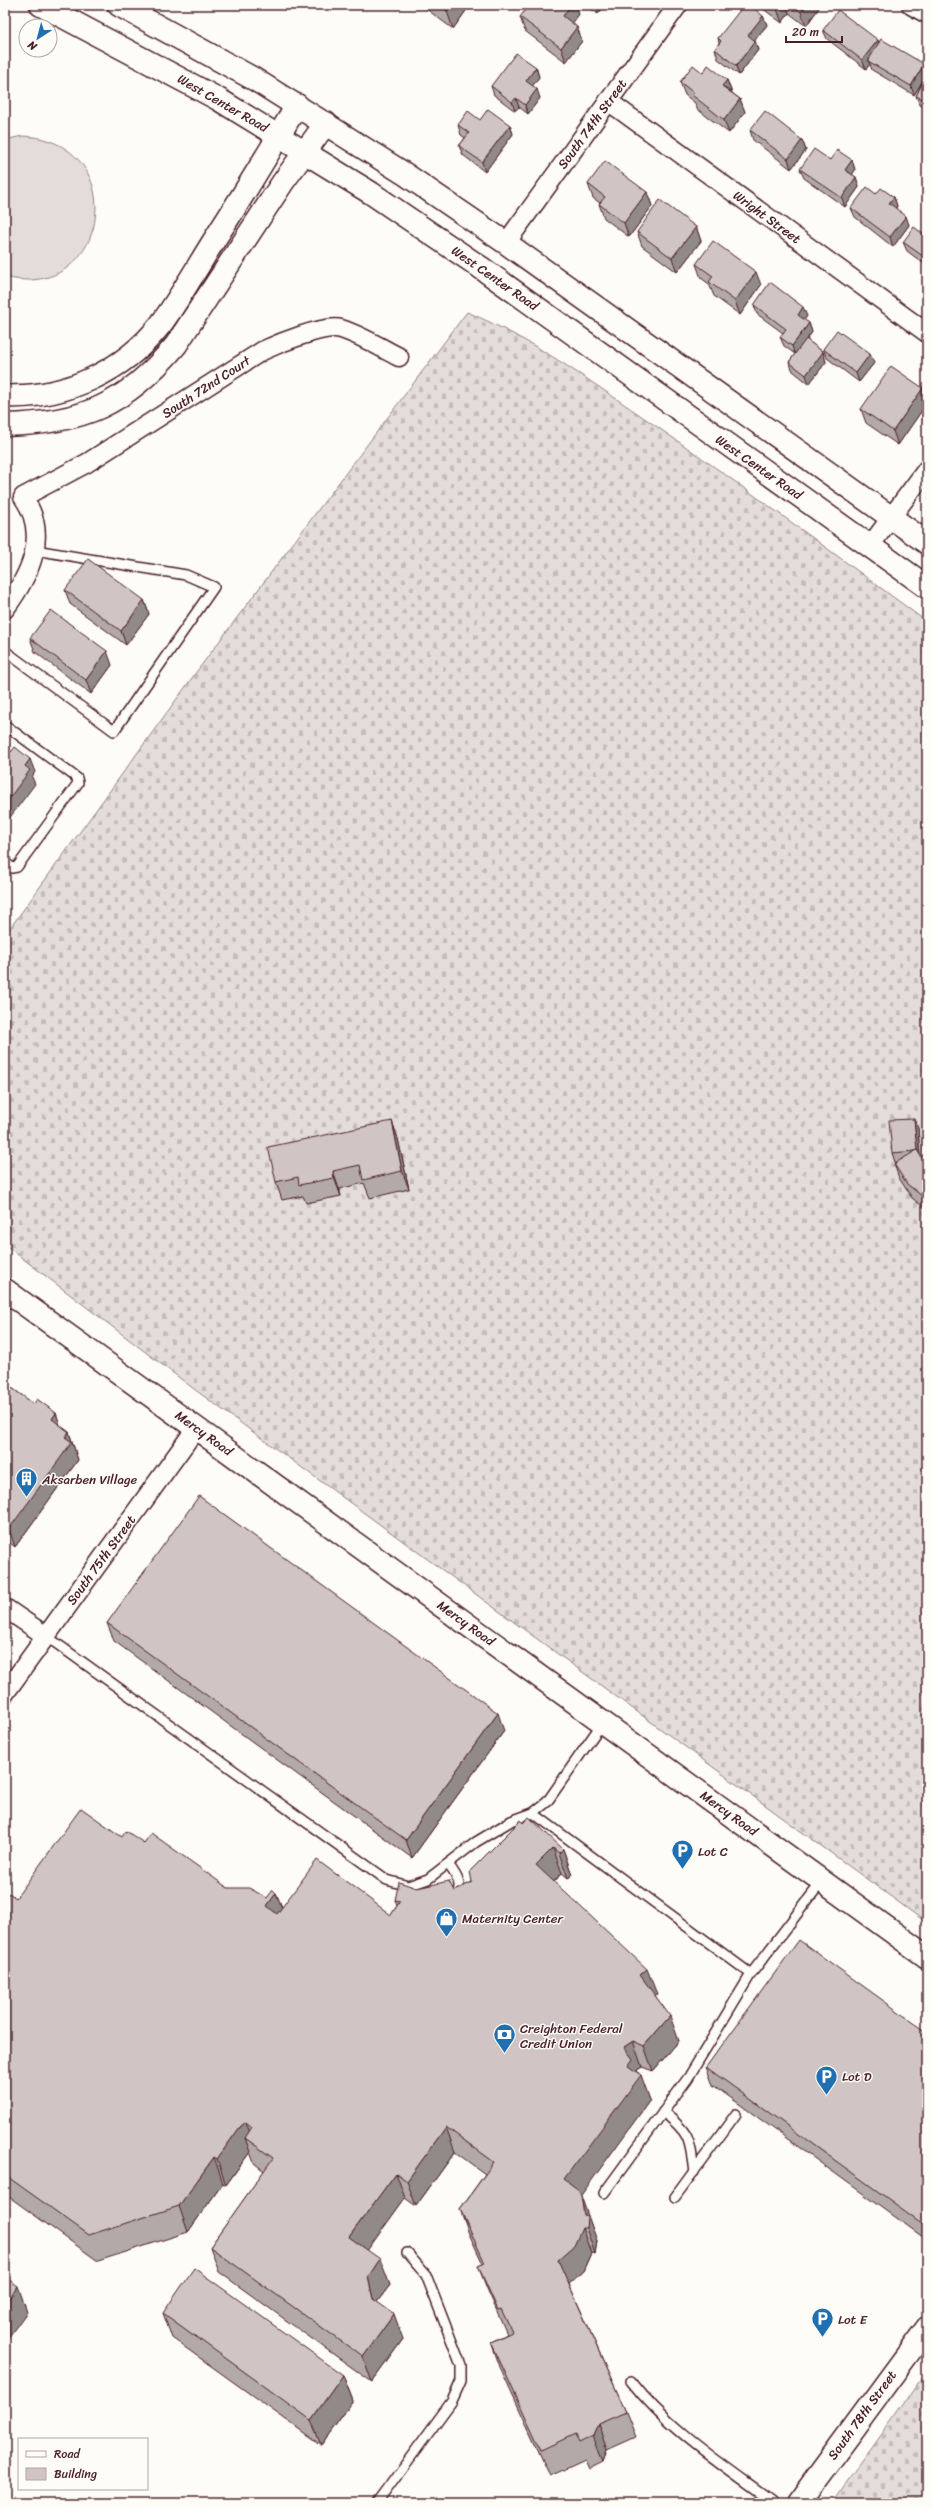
<svg xmlns="http://www.w3.org/2000/svg" width="932" height="2508" viewBox="0 0 932 2508" font-family="Sriracha,sans-serif">
<style>
.grass{fill:#e3dcda;stroke:#967e82}
.cemetery{fill:url(#cemetery-stones);stroke:#967e82}
.lines{fill:none;stroke-linecap:round;stroke-linejoin:round}
.lane-casing{stroke:#4a1f2b;stroke-width:12}
.street-casing{stroke:#4a1f2b;stroke-width:21}
.secondary-casing{stroke:#4a1f2b;stroke-width:25}
.primary-casing{stroke:#4a1f2b;stroke-width:25}
.lane{stroke:#fdfcf7;stroke-width:9}
.street{stroke:#fdfcf7;stroke-width:18}
.secondary{stroke:#fdfcf7;stroke-width:22}
.primary{stroke:#fdfcf7;stroke-width:22}
.wall{fill:#b3a9a9;stroke:#4a1f2b}
.shaded-wall{fill:#928a89;stroke:#4a1f2b}
.building{fill:#d0c5c4;stroke:#4a1f2b}
.labels{text-anchor:middle;dominant-baseline:central;stroke-width:3;stroke-linejoin:round;paint-order:stroke}
.street-label{font-size:13px;fill:#4a1f2b;stroke:#fdfcf7}
.poi-label{font-size:13px;fill:#4a1f2b;stroke:#fdfcf7;text-anchor:start}
</style>
<defs>
<pattern id="cemetery-stones" width="16" height="16" patternUnits="userSpaceOnUse"><rect width="16" height="16" fill="#e3dcda"/><path d="M2 7V4a2 2 0 0 1 4 0v3zM10 15v-3a2 2 0 0 1 4 0v3z" fill="#c4bcbb"/></pattern>
</defs>
<rect width="100%" height="100%" fill="#fdfcf7"/>
<filter id="ink" filterUnits="userSpaceOnUse"><feTurbulence type="fractalNoise" baseFrequency=".025" numOctaves="2"/><feDisplacementMap in="SourceGraphic" scale="8" xChannelSelector="R" yChannelSelector="G"/><feConvolveMatrix kernelMatrix="1 2 1 2 8 2 1 2 1" color-interpolation-filters="sRGB"/></filter>
<g filter="url(#ink)">
<path class="grass" d="M 22,136 C 134,140 111,304 5,277 L 5,140 Z"/>
<g class="cemetery">
<path d="M 467,312 C 534,340 593,383 653,424 C 746,488 836,555 927,622 L 927,1923 L 194,1389 L 5,1245 L 5,935 L 200,667 Z"/>
<path d="M 927,2372 L 927,2503 L 832,2503 Z"/>
</g>
<g class="lines">
<defs>
<g id="lane">
<path d="M 5,651 L 114,731 L 214,587 L 186,575 L 35,550"/>
<path d="M 5,725 L 77,778 L 78,783 L 17,867 L 12,868 L 5,862"/>
<path d="M 46,1636 L 387,1880 L 408,1886 L 428,1879 L 476,1842 L 511,1821 L 533,1813 L 547,1802 L 603,1722"/>
<path d="M 533,1813 L 751,1974"/>
<path d="M 448,1864 C 456,1875 465,1886 454,1898"/>
<path d="M 663,2112 C 690,2133 690,2139 694,2172"/>
<path d="M 604,2193 L 688,2078 L 751,1974 L 823,1880"/>
<path d="M 675,2197 L 736,2114"/>
<path d="M 631,2381 C 669,2430 725,2466 775,2503"/>
<path d="M 377,2503 L 452,2401 L 461,2381 L 461,2365 L 426,2275 L 407,2253"/>
</g>
<g id="street">
<path d="M 911,5 L 927,14"/>
<path d="M 608,101 L 927,333"/>
<path d="M 506,243 L 678,5"/>
<path d="M 870,546 L 927,469"/>
<path d="M 5,609 C 30,575 50,535 23,497 L 87,463 L 262,351 C 277,344 325,324 341,329 C 361,335 381,348 399,357"/>
<path d="M 5,1608 L 46,1636"/>
<path d="M 5,1693 L 197,1427"/>
</g>
<g id="secondary">
<path d="M 5,1290 L 927,1957"/>
<path d="M 798,2503 L 927,2328"/>
</g>
<g id="primary">
<path d="M 41,5 L 218,99 L 371,193 L 480,267 L 927,587"/>
<path d="M 119,5 L 254,79 L 405,174 L 506,243 L 927,543"/>
<path d="M 5,396 C 65,399 124,371 161,324 C 180,298 196,269 213,242 C 242,197 270,151 297,105"/>
<path d="M 5,425 C 84,423 125,405 176,345 L 283,182 L 326,123"/>
</g>
</defs>
<use href="#lane" class="lane-casing"/>
<use href="#street" class="street-casing"/>
<use href="#secondary" class="secondary-casing"/>
<use href="#primary" class="primary-casing"/>
<use href="#lane" class="lane"/>
<use href="#street" class="street"/>
<use href="#secondary" class="secondary"/>
<use href="#primary" class="primary"/>
</g>
<g class="wall">
<path d="M 421,5 L 470,5 L 453,29 Z"/>
<path d="M 586,5 L 605,5 L 598,14 Z"/>
<path d="M 758,5 L 821,5 L 806,26 L 789,13 L 782,23 Z"/>
<path d="M 579,14 L 572,23 L 577,27 L 582,41 L 566,62 L 525,31 L 520,17 Z"/>
<path d="M 763,16 L 767,25 L 755,40 L 758,50 L 739,75 L 718,59 L 715,49 L 719,43 L 718,38 Z"/>
<path d="M 823,30 L 879,43 L 927,73 L 927,109 L 920,105 L 916,96 L 925,76 L 914,95 L 872,70 L 870,64 L 866,69 L 827,39 Z"/>
<path d="M 536,67 L 539,77 L 532,86 L 540,98 L 528,114 L 519,107 L 515,111 L 494,95 L 491,86 Z"/>
<path d="M 703,73 L 727,80 L 732,93 L 740,99 L 745,112 L 729,133 L 697,109 L 695,103 L 685,95 L 680,82 Z"/>
<path d="M 458,125 L 510,125 L 513,134 L 485,172 L 463,155 L 459,146 L 465,138 L 461,135 Z"/>
<path d="M 750,130 L 802,140 L 806,150 L 791,169 L 753,140 Z"/>
<path d="M 830,160 L 852,160 L 855,170 L 852,175 L 856,177 L 859,187 L 845,207 L 804,178 L 800,169 Z"/>
<path d="M 588,184 L 647,192 L 652,206 L 629,237 L 604,218 L 599,204 L 600,203 L 593,198 Z"/>
<path d="M 876,194 L 894,197 L 897,206 L 896,208 L 909,225 L 893,247 L 855,217 L 851,208 Z"/>
<path d="M 696,227 L 701,241 L 677,272 L 642,246 L 637,232 Z"/>
<path d="M 927,237 L 927,266 L 907,251 L 903,242 Z"/>
<path d="M 696,264 L 761,285 L 740,315 L 714,296 L 709,284 L 701,278 Z"/>
<path d="M 754,305 L 807,316 L 804,320 L 809,323 L 812,332 L 807,340 L 823,352 L 826,362 L 809,384 L 793,371 L 789,362 L 795,354 L 784,346 L 780,337 L 783,333 L 757,314 Z"/>
<path d="M 823,349 L 874,363 L 859,382 L 827,358 Z"/>
<path d="M 923,388 L 927,400 L 927,403 L 898,445 L 866,423 L 861,409 Z"/>
<path d="M 65,590 L 144,600 L 149,614 L 126,645 L 70,604 Z"/>
<path d="M 30,638 L 112,665 L 91,694 L 35,652 Z"/>
<path d="M 392,1121 L 398,1139 L 409,1189 L 370,1198 L 364,1183 L 339,1189 L 341,1196 L 306,1203 L 303,1196 L 282,1200 L 276,1182 Z"/>
<path d="M 918,1128 L 920,1154 L 927,1166 L 927,1210 L 912,1198 L 899,1178 L 894,1164 L 897,1162 L 895,1162 L 892,1153 Z"/>
<path d="M 5,1383 L 34,1404 L 56,1413 L 60,1426 L 69,1432 L 78,1460 L 15,1547 L 5,1539 Z"/>
<path d="M 107,1623 L 504,1731 L 412,1858 L 114,1641 Z"/>
<path d="M 523,1823 L 563,1849 L 572,1875 L 568,1878 L 562,1873 L 554,1882 L 657,1994 L 655,1995 L 679,2041 L 653,2071 L 642,2067 L 637,2070 L 650,2100 L 580,2195 L 597,2241 L 595,2254 L 591,2253 L 583,2271 L 569,2284 L 626,2412 L 636,2437 L 607,2450 L 603,2462 L 589,2469 L 585,2460 L 550,2476 L 500,2367 L 491,2342 L 507,2334 L 488,2291 L 478,2266 L 483,2264 L 469,2234 L 460,2209 L 485,2174 L 455,2152 L 416,2206 L 405,2198 L 367,2250 L 390,2285 L 377,2302 L 403,2339 L 372,2382 L 219,2272 L 210,2247 L 264,2171 L 254,2163 L 250,2152 L 226,2185 L 223,2183 L 188,2232 L 98,2261 L 5,2194 L 5,1898 L 16,1898 L 122,1837 L 144,1843 L 228,1888 L 267,1898 L 276,1893 L 282,1907 L 391,1915 L 397,1906 L 395,1900 L 417,1888 L 454,1891 L 472,1882 Z"/>
<path d="M 927,2032 L 927,2240 L 713,2085 L 706,2067 Z"/>
<path d="M 163,2313 L 343,2375 L 353,2401 L 321,2445 L 172,2338 Z"/>
</g>
<g class="shaded-wall">
<path d="M 451,5 L 470,5 L 453,29 L 447,11 Z"/>
<path d="M 571,5 L 576,5 L 579,14 L 568,30 L 563,16 Z"/>
<path d="M 595,5 L 605,5 L 598,14 Z"/>
<path d="M 780,5 L 786,5 L 789,13 L 782,23 L 777,9 Z"/>
<path d="M 806,5 L 821,5 L 806,26 L 801,12 Z"/>
<path d="M 763,16 L 767,25 L 751,44 L 748,35 Z"/>
<path d="M 577,27 L 582,41 L 566,62 L 561,48 Z"/>
<path d="M 878,40 L 881,49 L 868,61 L 870,64 L 866,69 L 862,60 Z"/>
<path d="M 755,41 L 758,50 L 739,75 L 736,66 Z"/>
<path d="M 924,64 L 927,74 L 914,95 L 911,86 Z"/>
<path d="M 536,67 L 539,77 L 529,91 L 526,81 Z"/>
<path d="M 727,80 L 732,93 L 722,86 Z"/>
<path d="M 537,89 L 540,98 L 528,114 L 525,105 Z"/>
<path d="M 516,98 L 519,107 L 515,111 L 512,102 Z"/>
<path d="M 740,99 L 745,112 L 729,133 L 724,120 Z"/>
<path d="M 510,125 L 513,134 L 485,172 L 482,162 Z"/>
<path d="M 802,140 L 806,150 L 791,169 L 788,159 Z"/>
<path d="M 852,160 L 855,170 L 849,180 L 845,170 Z"/>
<path d="M 856,177 L 859,187 L 845,207 L 842,198 Z"/>
<path d="M 647,192 L 652,206 L 629,237 L 624,223 Z"/>
<path d="M 894,197 L 897,206 L 893,212 L 889,203 Z"/>
<path d="M 906,216 L 909,225 L 893,247 L 890,237 Z"/>
<path d="M 696,227 L 701,241 L 677,272 L 672,258 Z"/>
<path d="M 756,272 L 761,285 L 740,315 L 735,301 Z"/>
<path d="M 803,307 L 807,316 L 801,324 L 798,315 Z"/>
<path d="M 809,323 L 812,332 L 795,355 L 792,346 Z"/>
<path d="M 823,352 L 826,362 L 809,384 L 806,375 Z"/>
<path d="M 870,354 L 874,363 L 859,382 L 856,373 Z"/>
<path d="M 923,388 L 927,400 L 927,403 L 898,445 L 893,431 Z"/>
<path d="M 144,600 L 149,614 L 126,645 L 121,631 Z"/>
<path d="M 107,651 L 112,665 L 91,694 L 86,680 Z"/>
<path d="M 30,759 L 35,772 L 32,777 L 35,784 L 5,824 L 5,804 L 25,766 Z"/>
<path d="M 914,1119 L 918,1128 L 920,1160 L 917,1151 Z"/>
<path d="M 392,1121 L 398,1139 L 409,1189 L 402,1171 Z"/>
<path d="M 333,1171 L 339,1189 L 341,1196 L 334,1178 Z"/>
<path d="M 56,1413 L 62,1431 L 52,1419 Z"/>
<path d="M 69,1432 L 78,1460 L 15,1547 L 9,1529 Z"/>
<path d="M 498,1713 L 504,1731 L 412,1858 L 406,1840 Z"/>
<path d="M 553,1848 L 562,1873 L 545,1891 L 536,1865 Z"/>
<path d="M 563,1849 L 572,1875 L 568,1878 L 559,1853 Z"/>
<path d="M 276,1893 L 286,1919 L 276,1932 L 267,1906 Z"/>
<path d="M 647,1969 L 657,1994 L 649,2000 L 640,1975 Z"/>
<path d="M 670,2016 L 679,2041 L 653,2071 L 644,2046 Z"/>
<path d="M 633,2041 L 642,2067 L 637,2070 L 639,2076 L 641,2075 L 650,2100 L 574,2205 L 564,2179 L 624,2047 Z"/>
<path d="M 246,2122 L 254,2144 L 245,2138 L 250,2152 L 226,2185 L 217,2159 L 240,2127 Z"/>
<path d="M 446,2127 L 455,2152 L 416,2206 L 407,2181 Z"/>
<path d="M 214,2157 L 223,2183 L 188,2232 L 179,2206 Z"/>
<path d="M 396,2173 L 405,2198 L 359,2262 L 349,2237 Z"/>
<path d="M 581,2196 L 597,2241 L 595,2254 L 586,2228 Z"/>
<path d="M 927,2218 L 927,2236 L 923,2224 Z"/>
<path d="M 582,2228 L 591,2253 L 583,2271 L 568,2285 L 558,2260 Z"/>
<path d="M 380,2259 L 390,2285 L 377,2302 L 373,2299 L 368,2277 Z"/>
<path d="M 18,2286 L 27,2312 L 5,2342 L 5,2304 Z"/>
<path d="M 394,2314 L 403,2339 L 372,2382 L 363,2357 Z"/>
<path d="M 343,2375 L 353,2401 L 321,2445 L 311,2420 Z"/>
<path d="M 598,2424 L 607,2450 L 603,2462 L 593,2436 Z"/>
</g>
<g class="building">
<path d="M 439,5 L 451,5 L 447,11 Z"/>
<path d="M 529,5 L 571,5 L 563,16 L 577,27 L 561,48 L 520,17 Z"/>
<path d="M 744,5 L 750,5 L 763,16 L 748,35 L 755,41 L 736,66 L 715,49 L 721,41 L 718,38 Z"/>
<path d="M 772,5 L 780,5 L 777,9 Z"/>
<path d="M 792,5 L 806,5 L 801,12 Z"/>
<path d="M 838,10 L 878,40 L 862,60 L 823,30 Z"/>
<path d="M 881,39 L 924,64 L 911,86 L 868,61 Z"/>
<path d="M 516,53 L 536,67 L 526,81 L 537,89 L 525,105 L 516,98 L 512,102 L 491,86 Z"/>
<path d="M 693,65 L 703,73 L 708,65 L 727,80 L 722,86 L 740,99 L 724,120 L 692,95 L 694,93 L 680,82 Z"/>
<path d="M 927,73 L 927,101 L 916,96 Z"/>
<path d="M 488,109 L 510,125 L 482,162 L 459,146 L 469,133 L 458,125 L 468,111 L 480,120 Z"/>
<path d="M 765,111 L 802,140 L 788,159 L 750,130 Z"/>
<path d="M 814,149 L 830,160 L 837,150 L 852,160 L 845,170 L 856,177 L 842,198 L 800,169 Z"/>
<path d="M 605,161 L 647,192 L 624,223 L 599,204 L 605,197 L 588,184 Z"/>
<path d="M 867,187 L 876,194 L 881,188 L 894,197 L 889,203 L 906,216 L 890,237 L 851,208 Z"/>
<path d="M 660,200 L 696,227 L 672,258 L 637,232 Z"/>
<path d="M 914,227 L 927,237 L 927,259 L 903,242 Z"/>
<path d="M 713,241 L 756,272 L 735,301 L 709,282 L 713,276 L 696,264 Z"/>
<path d="M 770,282 L 803,307 L 798,315 L 809,323 L 792,346 L 780,337 L 786,329 L 754,305 Z"/>
<path d="M 837,330 L 870,354 L 856,373 L 823,349 Z"/>
<path d="M 806,339 L 823,352 L 806,375 L 789,362 Z"/>
<path d="M 891,366 L 923,388 L 893,431 L 861,409 Z"/>
<path d="M 88,559 L 144,600 L 121,631 L 65,590 Z"/>
<path d="M 51,610 L 107,651 L 86,680 L 30,638 Z"/>
<path d="M 5,747 L 11,752 L 15,747 L 30,759 L 25,766 L 30,770 L 5,804 Z"/>
<path d="M 914,1119 L 917,1150 L 914,1151 L 892,1153 L 889,1120 Z"/>
<path d="M 392,1121 L 402,1171 L 363,1180 L 360,1165 L 333,1171 L 334,1178 L 299,1185 L 298,1177 L 276,1182 L 268,1147 Z"/>
<path d="M 917,1150 L 927,1166 L 927,1200 L 907,1184 L 894,1164 Z"/>
<path d="M 5,1383 L 34,1404 L 37,1399 L 56,1413 L 52,1419 L 69,1432 L 65,1437 L 72,1442 L 9,1529 L 5,1526 Z"/>
<path d="M 199,1496 L 498,1713 L 406,1840 L 107,1623 Z"/>
<path d="M 81,1808 L 122,1837 L 126,1831 L 144,1843 L 151,1833 L 228,1888 L 249,1888 L 267,1898 L 273,1890 L 276,1893 L 267,1906 L 277,1914 L 317,1860 L 391,1915 L 400,1901 L 395,1900 L 399,1882 L 417,1888 L 449,1881 L 454,1891 L 472,1882 L 470,1871 L 521,1820 L 523,1823 L 529,1817 L 563,1849 L 559,1853 L 553,1848 L 536,1865 L 647,1969 L 640,1975 L 670,2016 L 644,2046 L 633,2041 L 624,2047 L 633,2059 L 628,2066 L 641,2075 L 564,2179 L 576,2188 L 581,2196 L 584,2215 L 587,2216 L 586,2228 L 582,2228 L 574,2246 L 558,2260 L 626,2412 L 598,2424 L 593,2436 L 579,2443 L 575,2434 L 541,2450 L 491,2342 L 512,2332 L 501,2309 L 498,2310 L 478,2266 L 485,2263 L 460,2209 L 494,2162 L 446,2127 L 407,2181 L 396,2173 L 349,2237 L 380,2259 L 368,2277 L 373,2299 L 394,2314 L 363,2357 L 210,2247 L 273,2158 L 245,2138 L 252,2127 L 246,2122 L 240,2127 L 217,2159 L 214,2157 L 179,2206 L 89,2235 L 5,2175 L 5,1898 L 9,1893 L 16,1898 Z"/>
<path d="M 799,1940 L 927,2032 L 927,2218 L 923,2224 L 706,2067 Z"/>
<path d="M 194,2268 L 343,2375 L 311,2420 L 163,2313 Z"/>
<path d="M 5,2277 L 18,2286 L 5,2304 Z"/>
</g>
</g>
<defs>
<symbol id="building-pin" viewBox="-11 -11 22 30"><path d="M0 17L-7.5 6A9.5 9.5 0 1 1 7.5 6Z" fill="#1f6fb2" stroke="#fdfcf7"/><path d="M-4-6H4V6H1V3H-1V6H-4ZM-2.5-4.3h1.7v1.8h-1.7ZM.8-4.3h1.7v1.8H.8ZM-2.5-1h1.7V.8h-1.7ZM.8-1h1.7V.8H.8Z" fill="#fff"/></symbol>
<symbol id="parking-pin" viewBox="-11 -11 22 30"><path d="M0 17L-7.5 6A9.5 9.5 0 1 1 7.5 6Z" fill="#1f6fb2" stroke="#fdfcf7"/><path d="M-3.5-5.5H1a3.5 3.5 0 0 1 0 7H-1V5.5H-3.5ZM-1-3.4V-.6H.8a1.4 1.4 0 0 0 0-2.8Z" fill="#fff"/></symbol>
<symbol id="shop-pin" viewBox="-11 -11 22 30"><path d="M0 17L-7.5 6A9.5 9.5 0 1 1 7.5 6Z" fill="#1f6fb2" stroke="#fdfcf7"/><path d="M-5-2.5h2.3a2.7 3.5 0 0 1 5.4 0H5L5.5 6h-11ZM-1.5-2.5h3a1.5 2.3 0 0 0-3 0Z" fill="#fff"/></symbol>
<symbol id="bank-pin" viewBox="-11 -11 22 30"><path d="M0 17L-7.5 6A9.5 9.5 0 1 1 7.5 6Z" fill="#1f6fb2" stroke="#fdfcf7"/><path d="M-6-4H6V4H-6ZM0-2.3a2.3 2.3 0 1 0 0 4.6a2.3 2.3 0 1 0 0-4.6Z" fill="#fff"/></symbol>
</defs>
<g fill-rule="evenodd">
<use href="#building-pin" x="14" y="1466" width="25" height="34"/>
<use href="#parking-pin" x="670" y="1838" width="25" height="34"/>
<use href="#shop-pin" x="434" y="1906" width="25" height="34"/>
<use href="#bank-pin" x="492" y="2022" width="25" height="34"/>
<use href="#parking-pin" x="814" y="2064" width="25" height="34"/>
<use href="#parking-pin" x="810" y="2306" width="25" height="34"/>
</g>
<g class="labels">
<g class="street-label">
<text transform="translate(223 103) rotate(30)">West Center Road</text>
<text transform="translate(592 124) rotate(-54)">South 74th Street</text>
<text transform="translate(767 217) rotate(36)">Wright Street</text>
<text transform="translate(495 278) rotate(35)">West Center Road</text>
<text transform="translate(206 387) rotate(-33)">South 72nd Court</text>
<text transform="translate(759 467) rotate(35)">West Center Road</text>
<text transform="translate(204 1433) rotate(36)">Mercy Road</text>
<text transform="translate(101 1560) rotate(-54)">South 75th Street</text>
<text transform="translate(466 1623) rotate(36)">Mercy Road</text>
<text transform="translate(729 1813) rotate(36)">Mercy Road</text>
<text transform="translate(862 2415) rotate(-54)">South 78th Street</text>
</g>
<g class="poi-label">
<text x="42" y="1479">Aksarben Village</text>
<text x="698" y="1851">Lot C</text>
<text x="462" y="1918">Maternity Center</text>
<text x="520" y="2028">Creighton Federal<tspan x="520" dy="15">Credit Union</tspan></text>
<text x="842" y="2076">Lot D</text>
<text x="838" y="2319">Lot E</text>
</g>
</g>
<rect width="932" height="2508" fill="none" stroke="#fdfcf7" stroke-width="20"/>
<rect x="10" y="10" width="912" height="2488" fill="none" stroke="#4a1f2b" stroke-width="1.5" filter="url(#ink)"/>
<rect x="18" y="2438" width="130" height="52" fill="#fdfcf7" stroke="#b5a4a5"/>
<rect x="26" y="2451" width="20" height="6" fill="#fdfcf7" stroke="#b5a4a5"/>
<text x="54" y="2458" font-size="12" fill="#4a1f2b">Road</text>
<rect x="26" y="2468" width="20" height="12" fill="#d0c5c4" stroke="#b5a4a5"/>
<text x="54" y="2478" font-size="12" fill="#4a1f2b">Building</text>
<g transform="translate(38 38) rotate(216)"><circle r="19" fill="#fdfcf7" stroke="#b5a4a5"/>
<path d="M0-3L7 15L0 10L-7 15Z" fill="#1f6fb2"/>
<text y="-6" font-size="11" font-weight="bold" text-anchor="middle" fill="#4a1f2b">N</text>
</g>
<path d="M786 36v6h56v-6" fill="none" stroke="#4a1f2b" stroke-width="2"/>
<text x="792" y="36" font-size="12" fill="#4a1f2b" stroke="#fdfcf7" stroke-width="3" paint-order="stroke">20 m</text>
</svg>
